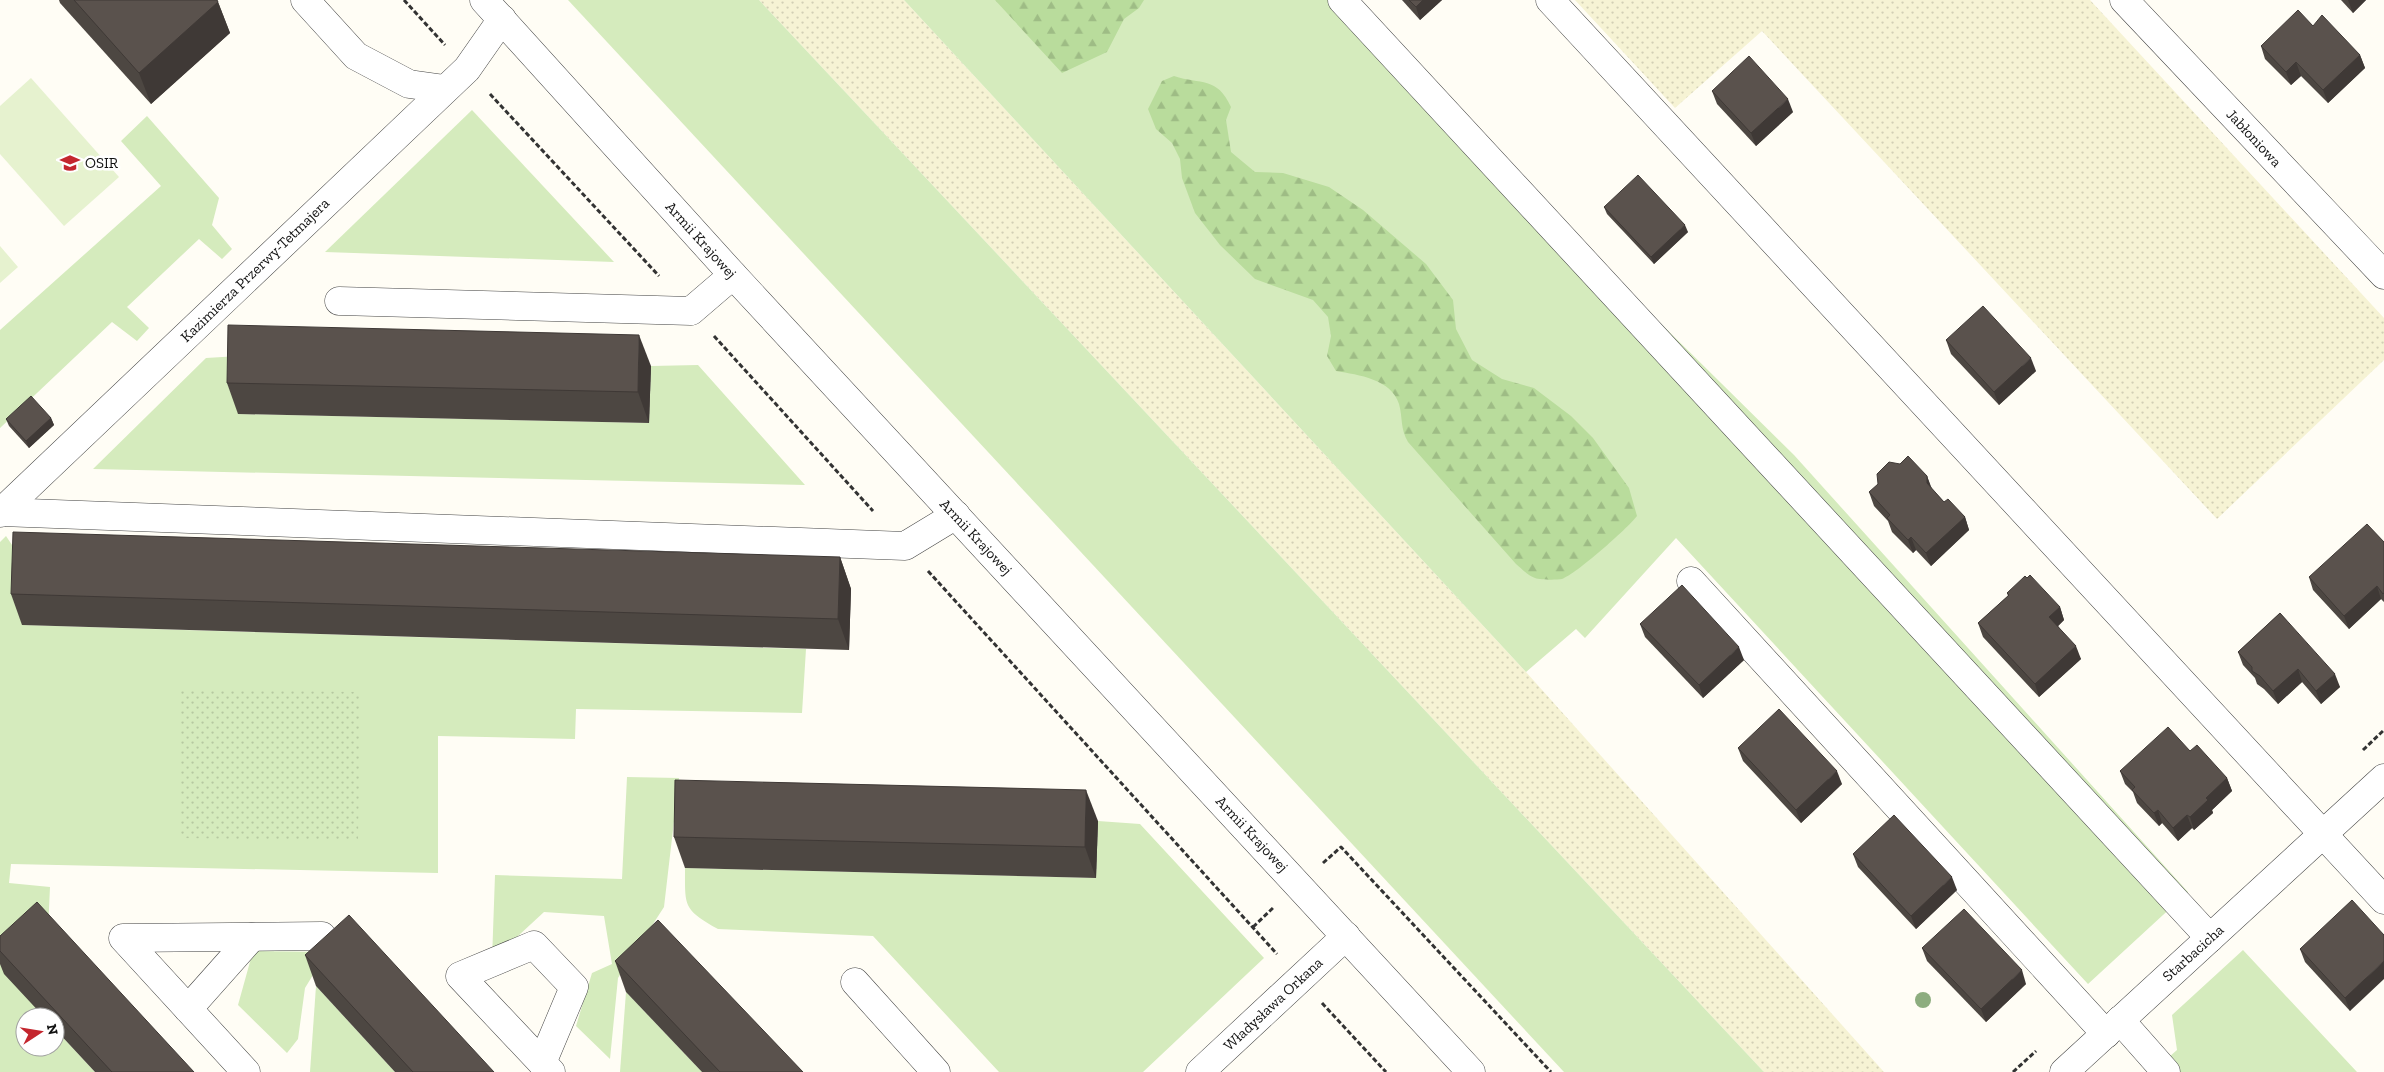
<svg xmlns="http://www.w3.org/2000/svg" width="2384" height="1072" viewBox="0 0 2384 1072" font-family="'Zilla Slab',serif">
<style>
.farmland{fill:url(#farmland-dots)}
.grass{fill:#d5ebbd}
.forest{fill:url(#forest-firs)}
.park{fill:url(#park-dots)}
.pitch{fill:#e6f2cf}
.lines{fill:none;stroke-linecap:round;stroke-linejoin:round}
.minor-casing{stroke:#444;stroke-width:29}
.path{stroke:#333;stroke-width:3;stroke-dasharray:5 2.5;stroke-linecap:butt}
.minor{stroke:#fff;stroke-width:28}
.tree{fill:#8dad7f}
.wall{fill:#4d4742}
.shaded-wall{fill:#3f3936}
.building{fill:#5a524d;stroke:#3f3936}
.labels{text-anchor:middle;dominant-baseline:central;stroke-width:5;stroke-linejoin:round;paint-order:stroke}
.street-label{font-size:15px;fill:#111;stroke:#fff}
.poi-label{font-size:15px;fill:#111;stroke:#fff;text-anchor:start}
</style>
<defs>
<pattern id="farmland-dots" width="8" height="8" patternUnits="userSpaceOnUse" patternTransform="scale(1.25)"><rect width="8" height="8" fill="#f6f3d4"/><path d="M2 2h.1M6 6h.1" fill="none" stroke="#d2cfb5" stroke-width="1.8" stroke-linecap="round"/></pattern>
<pattern id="forest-firs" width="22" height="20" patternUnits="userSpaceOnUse" patternTransform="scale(1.25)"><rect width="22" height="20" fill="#b9dc9c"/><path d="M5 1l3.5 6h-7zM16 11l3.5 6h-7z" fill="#9ebc85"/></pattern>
<pattern id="park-dots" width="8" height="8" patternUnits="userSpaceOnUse" patternTransform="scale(1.25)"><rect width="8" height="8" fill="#d5ebbd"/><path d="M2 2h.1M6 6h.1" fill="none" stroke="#b6c8a1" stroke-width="1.8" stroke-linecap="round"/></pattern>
</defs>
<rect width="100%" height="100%" fill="#fffdf5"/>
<g class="farmland">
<path d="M 759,0 L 904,0 L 1526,672 L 1884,1072 L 1764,1072 Z"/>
<path d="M 1575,0 L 2090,0 L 2384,318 L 2384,360 L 2217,519 L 1762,31 L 1675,108 Z"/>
</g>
<g class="grass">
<path d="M 568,0 L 759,0 L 1764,1072 L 1564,1072 Z"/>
<path d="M 904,0 L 1361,0 L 1644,307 L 1794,455 L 2188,892 L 2088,984 L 1676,538 L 1585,638 L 1576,629 L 1526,672 Z"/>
<path d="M 472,110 L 614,262 L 325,252 Z"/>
<path d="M 147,116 L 219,198 L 212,225 L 232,249 L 222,259 L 199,239 L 127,307 L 149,328 L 137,341 L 112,322 L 0,428 L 0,330 L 161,186 L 121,141 Z"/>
<path d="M 239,356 L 238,414 L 649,423 L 651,366 L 698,365 L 805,485 L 93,469 L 206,358 Z"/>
<path d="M 6,536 L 24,563 L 23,625 L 806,649 L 802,713 L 576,709 L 575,739 L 438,736 L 438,873 L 11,864 L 9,883 L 50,887 L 44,1017 L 25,1017 L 25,1047 L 55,1047 L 55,1029 L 95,1072 L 0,1072 L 0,542 Z"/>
<path d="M 627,777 L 679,778 L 664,907 L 618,978 L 610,1059 L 576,1026 L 592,973 L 612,964 L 604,916 L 544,912 L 492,960 L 495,875 L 622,879 Z"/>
<path d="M 1098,821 L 1140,824 L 1264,958 L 1143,1072 L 999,1072 L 873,936 L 718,929 C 683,909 685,907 685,868 L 1096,878 Z"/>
<path d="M 2243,950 L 2357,1072 L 2152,1072 L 2177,1050 L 2172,1015 Z"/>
<path d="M 253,951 L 327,952 L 305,988 L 298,1039 L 287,1053 L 238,1005 Z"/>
<path d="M 316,986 L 395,1072 L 310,1072 Z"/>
<path d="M 626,992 L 702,1072 L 620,1072 Z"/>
</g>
<g class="forest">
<path d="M 995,0 L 1144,0 L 1139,8 L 1124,19 L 1107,52 L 1062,73 Z"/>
<path d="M 1174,76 C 1201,85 1217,76 1231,107 L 1226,120 L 1231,152 L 1255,172 L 1283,173 L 1329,187 L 1363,210 L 1426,264 L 1453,300 L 1456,329 L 1472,360 L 1502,379 L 1534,388 L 1571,416 L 1593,438 L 1629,488 L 1637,516 C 1627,529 1576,574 1562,579 C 1557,580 1540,580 1535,578 C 1528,576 1521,568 1516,564 L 1408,442 C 1400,428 1403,419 1399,404 C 1391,379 1359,375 1336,371 L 1327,356 L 1331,336 L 1328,317 L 1313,300 L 1255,279 L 1220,245 L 1195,213 L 1182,178 L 1180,159 L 1172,143 L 1156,129 L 1148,109 L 1162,81 Z"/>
</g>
<path class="park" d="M 181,689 L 361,692 L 358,841 L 179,838 Z"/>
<g class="pitch">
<path d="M 31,78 L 119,177 L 64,226 L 0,154 L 0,106 Z"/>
<path d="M 0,246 L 18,267 L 0,283 Z"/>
</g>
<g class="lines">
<defs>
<g id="minor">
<path d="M 305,0 L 356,56 L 409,84 L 445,89"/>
<path d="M 484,0 L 733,275 L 1471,1072"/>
<path d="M 1342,0 L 2210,938"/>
<path d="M 1550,0 L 2384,900"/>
<path d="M 2124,0 L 2384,275"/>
<path d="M 339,301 L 691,311 L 733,275"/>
<path d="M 1,512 L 905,546 L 956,515"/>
<path d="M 0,513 L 467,69 L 502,19"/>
<path d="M 1691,581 L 2106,1034"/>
<path d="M 855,982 L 936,1072"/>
<path d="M 188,1009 L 252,937"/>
<path d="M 2120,1020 L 2166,1072"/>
<path d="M 542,1063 L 574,987 L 534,945 L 460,976 L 542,1063 L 551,1072"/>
<path d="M 246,1072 L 123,938 L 322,936"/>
<path d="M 1200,1072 L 1346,936"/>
<path d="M 2064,1072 L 2384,778"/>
</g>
</defs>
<use href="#minor" class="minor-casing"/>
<g class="path">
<path d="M 404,0 L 445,45"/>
<path d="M 490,94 L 659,276"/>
<path d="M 714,336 L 873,511"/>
<path d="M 928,571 L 1277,954"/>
<path d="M 2363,750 L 2384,730"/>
<path d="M 1323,863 L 1341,847 L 1551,1072"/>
<path d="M 1253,927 L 1274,907"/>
<path d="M 1322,1003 L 1386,1072"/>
<path d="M 2013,1072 L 2036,1051"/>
</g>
<use href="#minor" class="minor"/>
</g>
<circle class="tree" cx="1923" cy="1000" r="8"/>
<g class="wall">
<path d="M 59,0 L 217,0 L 218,2 L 230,33 L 151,104 L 60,3 Z"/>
<path d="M 1402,0 L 1442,0 L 1420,20 Z"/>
<path d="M 2341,0 L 2366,0 L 2353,13 Z"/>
<path d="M 2313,26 L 2360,55 L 2365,68 L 2328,103 L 2301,76 L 2291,85 L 2265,59 L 2261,46 Z"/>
<path d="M 1712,91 L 1793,112 L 1756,146 L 1717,104 Z"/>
<path d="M 1604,207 L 1688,232 L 1654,264 L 1607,214 Z"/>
<path d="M 1946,340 L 2036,371 L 1999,405 L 1951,354 Z"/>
<path d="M 651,366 L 649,423 L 238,414 L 227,383 Z"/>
<path d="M 51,418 L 54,425 L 29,448 L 9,426 L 6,419 Z"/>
<path d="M 1927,476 L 1931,488 L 1944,502 L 1965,517 L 1969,530 L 1931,566 L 1916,550 L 1913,553 L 1892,532 L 1888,521 L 1874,506 L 1869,492 Z"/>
<path d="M 2384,542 L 2384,602 L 2381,599 L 2349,629 L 2313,590 L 2309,577 Z"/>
<path d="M 840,557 L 851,589 L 849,650 L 22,625 L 11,594 Z"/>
<path d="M 2007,593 L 2060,607 L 2064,620 L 2058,626 L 2081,659 L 2039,697 L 1983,637 L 1978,623 L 2008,596 Z"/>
<path d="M 2280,613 L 2340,687 L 2321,704 L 2302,682 L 2278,704 L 2264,689 L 2257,684 L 2255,678 L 2243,665 L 2238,652 Z"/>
<path d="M 1640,624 L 1744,660 L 1703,698 L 1645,637 Z"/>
<path d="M 1738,748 L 1842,784 L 1801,823 L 1743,761 Z"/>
<path d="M 2190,751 L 2227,778 L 2232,791 L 2212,810 L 2213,813 L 2194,830 L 2192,828 L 2178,841 L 2162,823 L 2159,826 L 2137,803 L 2133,792 L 2125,784 L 2120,771 Z"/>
<path d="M 1098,821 L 1096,878 L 685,868 L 674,837 Z"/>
<path d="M 1853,854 L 1957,890 L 1916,929 L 1858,867 Z"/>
<path d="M 2384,935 L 2350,1011 L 2305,962 L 2300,949 Z"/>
<path d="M 0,936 L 194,1072 L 95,1072 L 55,1029 L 55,1017 L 44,1017 L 4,974 L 0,964 Z"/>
<path d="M 1922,948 L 2026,984 L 1986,1022 L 1927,961 Z"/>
<path d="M 305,955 L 494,1072 L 395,1072 L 316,986 Z"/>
<path d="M 615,961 L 803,1072 L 702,1072 L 626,992 Z"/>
</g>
<g class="shaded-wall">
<path d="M 1423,0 L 1442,0 L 1420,20 L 1416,7 Z"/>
<path d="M 2348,0 L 2366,0 L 2353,13 Z"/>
<path d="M 218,2 L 230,33 L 151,104 L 139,73 Z"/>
<path d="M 2360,55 L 2365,68 L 2328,103 L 2323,90 Z"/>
<path d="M 2296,62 L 2301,76 L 2291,85 L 2286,72 Z"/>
<path d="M 1788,99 L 1793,112 L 1756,146 L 1751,133 Z"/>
<path d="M 1685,225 L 1688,232 L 1654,264 L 1651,257 Z"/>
<path d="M 639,335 L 651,366 L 649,423 L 638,392 Z"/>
<path d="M 2031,358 L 2036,371 L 1999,405 L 1994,392 Z"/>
<path d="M 51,418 L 54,425 L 29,448 L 26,441 Z"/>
<path d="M 1927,476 L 1932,489 L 1927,483 Z"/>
<path d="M 1965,517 L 1969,530 L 1931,566 L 1926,553 Z"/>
<path d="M 1911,537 L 1916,550 L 1913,553 L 1908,540 Z"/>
<path d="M 840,557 L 851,589 L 849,650 L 838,619 Z"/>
<path d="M 2377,586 L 2381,599 L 2349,629 L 2344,616 Z"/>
<path d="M 2060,607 L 2064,620 L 2054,630 L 2049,617 Z"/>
<path d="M 2076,646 L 2081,659 L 2039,697 L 2035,684 Z"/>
<path d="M 1739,647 L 1744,660 L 1703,698 L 1699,685 Z"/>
<path d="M 2298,669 L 2302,682 L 2278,704 L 2273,691 Z"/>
<path d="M 2335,674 L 2340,687 L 2321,704 L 2316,691 Z"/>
<path d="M 1837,771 L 1842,784 L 1801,823 L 1796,810 Z"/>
<path d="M 2227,778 L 2232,791 L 2212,810 L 2213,813 L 2194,830 L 2190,817 L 2206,798 Z"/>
<path d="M 1086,790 L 1098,821 L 1096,878 L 1085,847 Z"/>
<path d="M 2158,810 L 2162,823 L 2159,826 L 2154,813 Z"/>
<path d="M 2187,815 L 2192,828 L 2178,841 L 2173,828 Z"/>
<path d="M 1952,877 L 1957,890 L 1916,929 L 1911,916 Z"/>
<path d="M 2384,961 L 2384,979 L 2350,1011 L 2345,998 Z"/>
<path d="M 2022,970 L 2026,984 L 1986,1022 L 1981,1009 Z"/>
</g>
<g class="building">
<path d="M 74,0 L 217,0 L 218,2 L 139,73 Z"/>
<path d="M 1409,0 L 1423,0 L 1416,7 Z"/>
<path d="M 2298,10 L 2313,26 L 2322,15 L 2360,55 L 2323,90 L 2296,62 L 2286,72 L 2261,46 Z"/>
<path d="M 1749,56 L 1788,99 L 1751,133 L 1712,91 Z"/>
<path d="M 1638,175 L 1685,225 L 1651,257 L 1604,207 Z"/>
<path d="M 1983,306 L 2031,358 L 1994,392 L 1946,340 Z"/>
<path d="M 228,325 L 639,335 L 638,392 L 227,383 Z"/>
<path d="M 31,396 L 51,418 L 26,441 L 6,419 Z"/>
<path d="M 1908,456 L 1927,476 L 1927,483 L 1944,502 L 1948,499 L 1965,517 L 1926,553 L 1911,537 L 1908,540 L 1887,518 L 1890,515 L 1869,492 L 1878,484 L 1877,474 L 1889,462 L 1900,464 Z"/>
<path d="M 2367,524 L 2384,542 L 2384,593 L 2383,594 L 2377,586 L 2344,616 L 2309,577 Z"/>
<path d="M 13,532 L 840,557 L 838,619 L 11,594 Z"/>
<path d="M 2030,575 L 2060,607 L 2049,617 L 2076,646 L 2035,684 L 1978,623 L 2009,595 L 2007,593 L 2025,576 L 2027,578 Z"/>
<path d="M 1682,585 L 1739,647 L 1699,685 L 1640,624 Z"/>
<path d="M 2280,613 L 2335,674 L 2316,691 L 2298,669 L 2273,691 L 2260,676 L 2252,671 L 2252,667 L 2238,652 Z"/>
<path d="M 1779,709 L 1837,771 L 1796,810 L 1738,748 Z"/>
<path d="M 2168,727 L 2190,751 L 2197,745 L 2227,778 L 2206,798 L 2208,800 L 2190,817 L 2187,815 L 2173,828 L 2158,810 L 2154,813 L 2132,790 L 2135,787 L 2120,771 Z"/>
<path d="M 675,780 L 1086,790 L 1085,847 L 674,837 Z"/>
<path d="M 1894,815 L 1952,877 L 1911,916 L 1853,854 Z"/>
<path d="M 2352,900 L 2384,935 L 2384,961 L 2345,998 L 2300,949 Z"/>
<path d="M 37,902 L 194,1072 L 112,1072 L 0,951 L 0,936 Z"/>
<path d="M 1964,909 L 2022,970 L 1981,1009 L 1922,948 Z"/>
<path d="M 349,915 L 494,1072 L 413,1072 L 305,955 Z"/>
<path d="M 658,920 L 803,1072 L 720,1072 L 615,961 Z"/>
</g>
<defs>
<symbol id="school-bare" viewBox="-9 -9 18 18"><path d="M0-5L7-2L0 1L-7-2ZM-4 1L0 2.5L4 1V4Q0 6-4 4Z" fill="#c4262e" stroke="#fff" stroke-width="2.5" paint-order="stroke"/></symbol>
</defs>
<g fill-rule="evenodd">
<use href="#school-bare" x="56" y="149" width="28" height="28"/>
</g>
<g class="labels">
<g class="street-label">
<text transform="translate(2254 138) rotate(47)">Jabłoniowa</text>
<text transform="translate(701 240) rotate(48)">Armii Krajowej</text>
<text transform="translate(255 270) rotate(-44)">Kazimierza Przerwy-Tetmajera</text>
<text transform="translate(976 537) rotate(47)">Armii Krajowej</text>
<text transform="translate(1252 834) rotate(47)">Armii Krajowej</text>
<text transform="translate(2193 953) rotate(-42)">Starbacicha</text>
<text transform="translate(1273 1004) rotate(-43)">Władysława Orkana</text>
</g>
<g class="poi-label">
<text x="85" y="163">OSIR</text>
</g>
</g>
<g transform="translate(40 1032) rotate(78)"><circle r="24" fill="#ffffff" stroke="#a0a0a0"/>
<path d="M0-4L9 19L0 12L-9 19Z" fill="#c4262e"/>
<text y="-8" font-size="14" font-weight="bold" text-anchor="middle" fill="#111111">N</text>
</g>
</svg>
